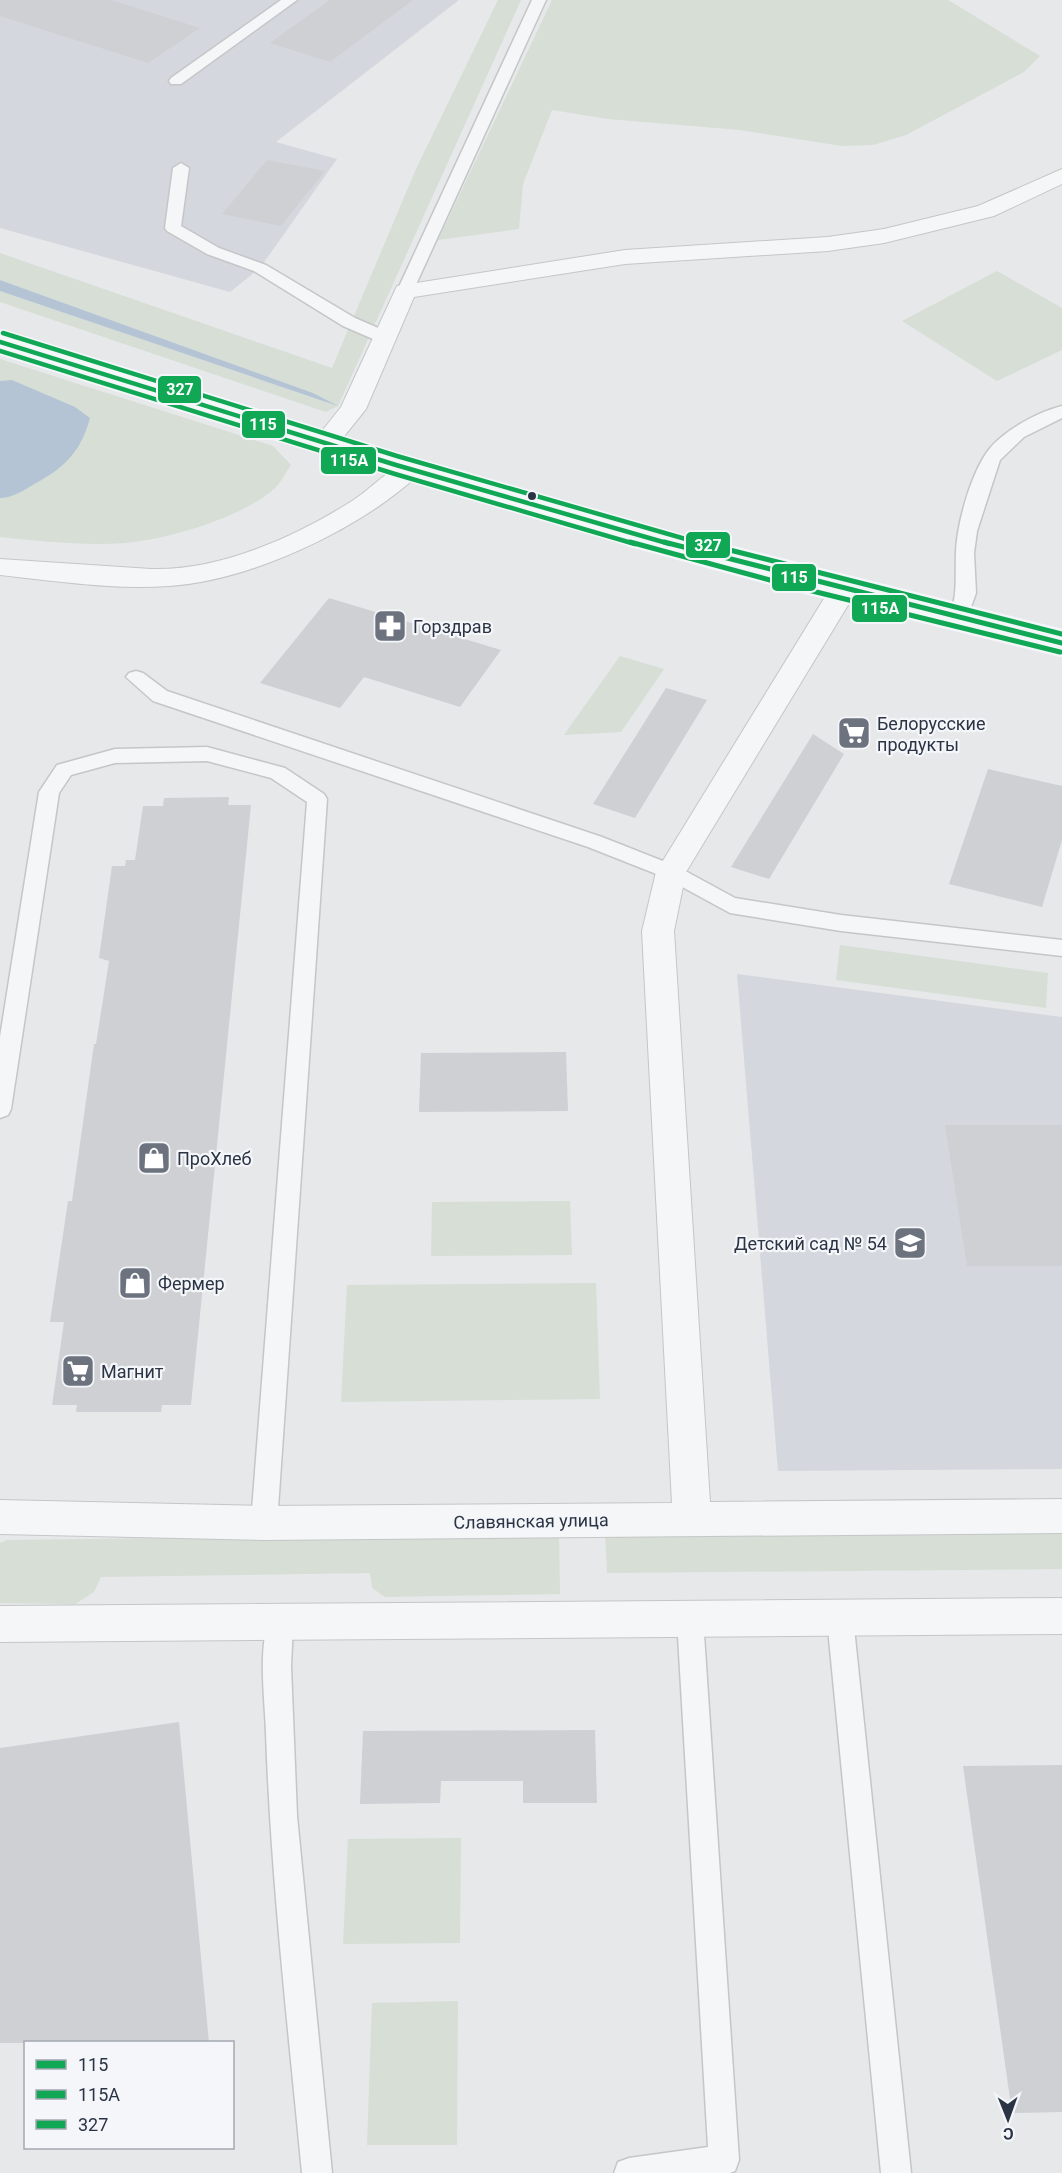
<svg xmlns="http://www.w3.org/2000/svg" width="1062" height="2173" viewBox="0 0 1062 2173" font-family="Roboto,sans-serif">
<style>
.built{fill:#d4d7dd}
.green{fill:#d6ded6}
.water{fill:#b4c4d5}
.building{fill:#ced0d3}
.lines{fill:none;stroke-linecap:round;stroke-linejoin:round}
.lane-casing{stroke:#c4c6c8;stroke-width:3}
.street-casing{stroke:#c4c6c8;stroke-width:2}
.primary-casing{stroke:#c2c5c8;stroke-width:2}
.lane{fill:#f5f6f7;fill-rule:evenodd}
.street{fill:#f5f6f7;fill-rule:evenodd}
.primary{fill:#f8f8f8;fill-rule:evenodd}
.bus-1-far1-casing{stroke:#f4f6f9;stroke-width:8}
.bus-1-casing{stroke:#f4f6f9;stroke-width:10}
.bus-2-far1-casing{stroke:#f4f6f9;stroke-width:8}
.bus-2-casing{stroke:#f4f6f9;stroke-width:10}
.bus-3-far1-casing{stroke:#f4f6f9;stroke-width:8}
.bus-3-casing{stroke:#f4f6f9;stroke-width:10}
.bus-1-far1{stroke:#10a855;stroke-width:4.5}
.bus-1{stroke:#10a855;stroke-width:5}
.bus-2-far1{stroke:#10a855;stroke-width:4.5}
.bus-2{stroke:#10a855;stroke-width:5}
.bus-3-far1{stroke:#10a855;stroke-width:4.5}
.bus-3{stroke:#10a855;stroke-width:5}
.bus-dot{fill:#2b3445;stroke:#f4f6f9;stroke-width:2}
.labels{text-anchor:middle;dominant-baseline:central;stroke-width:4.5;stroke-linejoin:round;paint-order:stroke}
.poi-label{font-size:18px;fill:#2b3445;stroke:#f4f6f9;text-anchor:start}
.street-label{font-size:18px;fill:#2b3445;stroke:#f4f6f9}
.line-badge{stroke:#f4f6f9;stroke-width:2}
.badge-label{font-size:16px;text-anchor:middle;font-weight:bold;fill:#fff}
</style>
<rect width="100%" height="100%" fill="#e6e8ea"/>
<g class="built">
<path d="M 0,0 L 459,0 L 276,142 L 337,159 L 260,268 L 230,292 L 0,228 Z"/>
<path d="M 737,974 L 1062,1017 L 1062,1469 L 778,1471 Z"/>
</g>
<g class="green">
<path d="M 498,0 L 521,0 L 338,406 L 326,412 L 0,302 L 0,291 L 333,404 L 313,393 L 0,280 L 0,253 L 332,368 L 416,169 Z"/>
<path d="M 552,0 L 948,0 L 1040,56 L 1024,72 L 906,135 L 873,145 L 842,146 L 740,130 L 608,119 L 552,110 L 523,184 L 519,229 L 438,240 Z"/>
<path d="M 997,271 L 1062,308 L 1062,350 L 997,381 L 902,321 Z"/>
<path d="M 0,359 L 273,446 L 291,465 C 286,472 281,482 275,488 C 242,518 168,539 125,543 C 84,546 40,541 0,537 Z"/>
<path d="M 620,656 L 664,669 L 621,732 L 564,735 Z"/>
<path d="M 840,945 L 1048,973 L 1046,1008 L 836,980 Z"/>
<path d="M 570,1201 L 572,1255 L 431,1256 L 432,1202 Z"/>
<path d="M 596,1283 L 600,1399 L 341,1402 L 347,1285 Z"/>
<path d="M 1062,1529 L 1062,1569 L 607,1573 L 605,1533 Z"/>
<path d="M 559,1533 L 560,1594 L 385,1597 L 372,1588 L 370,1573 L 101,1577 L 94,1592 L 75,1604 L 0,1603 L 0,1543 L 7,1540 Z"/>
<path d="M 461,1838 L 460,1943 L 343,1944 L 348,1839 Z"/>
<path d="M 458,2001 L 457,2145 L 367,2145 L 372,2003 Z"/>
</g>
<g class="water">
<path d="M 0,280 L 313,393 L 338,406 L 0,291 Z"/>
<path d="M 12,380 L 75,407 L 90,418 C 80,455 62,469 31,486 C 21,492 11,498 0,498 L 0,381 Z"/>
</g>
<g class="building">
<path d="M 0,0 L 111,0 L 200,28 L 148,63 L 0,16 Z"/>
<path d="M 330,0 L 413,0 L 330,62 L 270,43 Z"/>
<path d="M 267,160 L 325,171 L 281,226 L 222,214 Z"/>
<path d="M 329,598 L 501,650 L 460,707 L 364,677 L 340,708 L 260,683 Z"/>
<path d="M 666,688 L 707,700 L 635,818 L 593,804 Z"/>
<path d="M 813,734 L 844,754 L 769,879 L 731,867 Z"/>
<path d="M 988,769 L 1062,786 L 1062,840 L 1042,907 L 949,884 Z"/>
<path d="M 229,797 L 228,805 L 251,805 L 191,1405 L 162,1405 L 161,1412 L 76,1412 L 77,1405 L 52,1405 L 64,1322 L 50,1322 L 68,1201 L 72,1201 L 94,1044 L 96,1044 L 109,961 L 99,958 L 112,866 L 125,866 L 126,860 L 135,860 L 143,806 L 163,806 L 164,798 Z"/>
<path d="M 566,1052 L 568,1111 L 419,1112 L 421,1053 Z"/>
<path d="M 945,1125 L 1062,1125 L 1062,1266 L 967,1266 Z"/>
<path d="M 179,1722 L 209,2043 L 0,2043 L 0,1748 Z"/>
<path d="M 595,1730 L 597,1803 L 523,1803 L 523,1781 L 441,1781 L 440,1803 L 360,1804 L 363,1731 Z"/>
<path d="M 1062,1765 L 1062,2112 L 1012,2113 L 963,1766 Z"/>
</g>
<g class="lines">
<defs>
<g id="lane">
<path d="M 281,0 L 297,0 L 181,84 L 171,84 L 169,81 L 171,78 Z"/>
<path d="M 532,0 L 546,0 L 413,291 L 411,294 L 399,294 L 397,291 Z"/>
<path d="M 181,163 L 189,168 L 181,226 L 219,248 L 266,265 L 355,318 L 392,334 L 394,338 L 392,342 L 380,342 L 343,326 L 254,271 L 207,254 L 167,231 L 165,228 L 173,168 Z"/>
<path d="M 1062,406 L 1062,418 L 1024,437 L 1000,460 L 977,531 L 974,553 L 976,593 L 965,624 L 951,624 L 949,620 C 958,594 955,579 956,552 C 957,523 972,469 991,447 C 1007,429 1038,412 1062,406 Z"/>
<path d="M 136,671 L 143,673 L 167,691 L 602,837 L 678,867 L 735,898 L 841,915 L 1062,940 L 1062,956 L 841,931 L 730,913 L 664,877 L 588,847 L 153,701 L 126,677 L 129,673 Z"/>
<path d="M 207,747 L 285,768 L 324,794 L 327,799 L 277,1523 L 273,1531 L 264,1534 L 255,1531 L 251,1523 L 307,802 L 271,778 L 207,761 L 115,763 L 71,775 L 59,793 L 11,1109 L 8,1115 L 0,1118 L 0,1037 L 39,792 L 57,765 L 115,749 Z"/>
<path d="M 840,1606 L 849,1609 L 853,1618 L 911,2173 L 881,2173 L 827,1618 L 831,1609 Z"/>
<path d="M 690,1607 L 699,1610 L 703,1619 L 739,2160 L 735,2171 L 730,2173 L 614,2173 L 618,2162 L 629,2158 L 708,2147 L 677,1619 L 681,1610 Z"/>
<path d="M 280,1612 L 289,1615 L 293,1624 L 291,1666 L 297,1816 L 332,2173 L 302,2173 C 288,2026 271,1880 266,1733 C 265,1699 257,1646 271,1615 Z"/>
</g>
<g id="street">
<path d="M 1062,169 L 1062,184 L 994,216 L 884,243 L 828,251 L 625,264 L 414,297 L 366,409 L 333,450 L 324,453 L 315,450 L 311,445 L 341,407 L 397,286 L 625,250 L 828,237 L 884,229 L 978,206 Z"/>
<path d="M 408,462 L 417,464 L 421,470 L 417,476 C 358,530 250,581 169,586 C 114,590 55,581 0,575 L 0,559 L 151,569 C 220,571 295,537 352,501 C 370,490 390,467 408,462 Z"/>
<path d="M 842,583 L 852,586 L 856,592 L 686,872 L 674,931 L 710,1502 L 1062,1499 L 1062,1533 L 264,1540 L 0,1534 L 0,1500 L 264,1506 L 672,1503 L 642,931 L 656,872 L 828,592 L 832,586 Z"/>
<path d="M 1062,1598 L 1062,1634 L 0,1642 L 0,1606 Z"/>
</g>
<path id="primary" d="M 0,335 L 405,461 L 670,537 L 927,603 L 1062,634 L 1062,652 C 703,569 351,463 0,350 Z"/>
</defs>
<use href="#lane" class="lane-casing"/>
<use href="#street" class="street-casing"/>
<use href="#primary" class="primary-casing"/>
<use href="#lane" class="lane"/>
<use href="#street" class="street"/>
<use href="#primary" class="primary"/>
<defs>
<path id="bus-1-far1" d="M 0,342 L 396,465 L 670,544"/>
<path id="bus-1" d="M 664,542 L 1062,643"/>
<path id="bus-2-far1" d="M 0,351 L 395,474 L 635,544"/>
<path id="bus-2" d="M 630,542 L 792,586 L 1060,652"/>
<path id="bus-3-far1" d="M 3,333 L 397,456 L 703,544"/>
<path id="bus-3" d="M 698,542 L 1062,634"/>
</defs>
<use href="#bus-1-far1" class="bus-1-far1-casing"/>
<use href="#bus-1" class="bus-1-casing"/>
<use href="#bus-2-far1" class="bus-2-far1-casing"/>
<use href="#bus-2" class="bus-2-casing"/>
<use href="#bus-3-far1" class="bus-3-far1-casing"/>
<use href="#bus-3" class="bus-3-casing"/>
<use href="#bus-1-far1" class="bus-1-far1"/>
<use href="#bus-1" class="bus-1"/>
<use href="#bus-2-far1" class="bus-2-far1"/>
<use href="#bus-2" class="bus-2"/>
<use href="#bus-3-far1" class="bus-3-far1"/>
<use href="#bus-3" class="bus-3"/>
</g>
<defs>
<symbol id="pharmacy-square" viewBox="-11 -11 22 22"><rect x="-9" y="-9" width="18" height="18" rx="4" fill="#6c737f" stroke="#f4f6f9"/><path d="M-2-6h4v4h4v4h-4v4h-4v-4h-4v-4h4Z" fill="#fff"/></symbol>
<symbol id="supermarket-square" viewBox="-11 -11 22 22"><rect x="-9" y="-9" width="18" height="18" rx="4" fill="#6c737f" stroke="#f4f6f9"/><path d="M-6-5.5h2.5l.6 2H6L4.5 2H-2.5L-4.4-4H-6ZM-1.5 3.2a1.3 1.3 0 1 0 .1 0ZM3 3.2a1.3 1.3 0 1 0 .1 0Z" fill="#fff"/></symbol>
<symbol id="shop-square" viewBox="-11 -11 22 22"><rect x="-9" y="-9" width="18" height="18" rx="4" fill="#6c737f" stroke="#f4f6f9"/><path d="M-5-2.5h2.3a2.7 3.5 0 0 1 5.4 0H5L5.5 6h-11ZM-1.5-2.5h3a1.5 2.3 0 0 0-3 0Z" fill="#fff"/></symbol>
<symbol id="school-square" viewBox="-11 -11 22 22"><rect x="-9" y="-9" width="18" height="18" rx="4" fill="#6c737f" stroke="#f4f6f9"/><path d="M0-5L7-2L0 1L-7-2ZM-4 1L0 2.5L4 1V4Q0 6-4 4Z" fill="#fff"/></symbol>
</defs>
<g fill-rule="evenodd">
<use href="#pharmacy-square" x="371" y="607" width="38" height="38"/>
<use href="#supermarket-square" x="835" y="714" width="38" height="38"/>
<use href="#shop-square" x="135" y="1139" width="38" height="38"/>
<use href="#school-square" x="891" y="1224" width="38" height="38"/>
<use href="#shop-square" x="116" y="1264" width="38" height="38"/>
<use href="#supermarket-square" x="59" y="1352" width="38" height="38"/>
</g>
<circle class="bus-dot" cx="532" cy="496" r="5"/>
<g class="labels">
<g class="poi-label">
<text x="413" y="626">Горздрав</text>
<text x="877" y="723">Белорусские<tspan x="877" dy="21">продукты</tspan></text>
<text x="177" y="1158">ПроХлеб</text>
<text x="887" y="1243" text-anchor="end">Детский сад № 54</text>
<text x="158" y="1283">Фермер</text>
<text x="101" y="1371">Магнит</text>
</g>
<g class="street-label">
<text transform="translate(531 1521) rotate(-1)">Славянская улица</text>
</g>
</g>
<g class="line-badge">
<rect x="157" y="375" width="45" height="29" rx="6" fill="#10a855"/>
<rect x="241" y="410" width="45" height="29" rx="6" fill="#10a855"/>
<rect x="320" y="446" width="57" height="29" rx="6" fill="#10a855"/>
<rect x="685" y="531" width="46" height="28" rx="6" fill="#10a855"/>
<rect x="771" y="563" width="46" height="29" rx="6" fill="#10a855"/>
<rect x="851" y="594" width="57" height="29" rx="6" fill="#10a855"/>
</g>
<g class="badge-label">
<text x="180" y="395">327</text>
<text x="263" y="430">115</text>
<text x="349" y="466">115А</text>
<text x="708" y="551">327</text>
<text x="794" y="583">115</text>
<text x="880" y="614">115А</text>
</g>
<rect x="24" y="2041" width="210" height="108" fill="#f4f6f9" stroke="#a4a8b1" stroke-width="1.5"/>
<rect x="36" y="2060" width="30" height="9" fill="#10a855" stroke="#a4a8b1" stroke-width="1.5"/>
<text x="78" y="2071" font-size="18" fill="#2b3445">115</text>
<rect x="36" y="2090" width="30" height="9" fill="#10a855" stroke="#a4a8b1" stroke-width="1.5"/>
<text x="78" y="2101" font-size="18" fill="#2b3445">115А</text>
<rect x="36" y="2120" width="30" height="9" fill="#10a855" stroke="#a4a8b1" stroke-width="1.5"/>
<text x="78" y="2131" font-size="18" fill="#2b3445">327</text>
<g transform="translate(1008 2119) rotate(179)" stroke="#f4f6f9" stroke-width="4.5" paint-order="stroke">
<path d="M0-4.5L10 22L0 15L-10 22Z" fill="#2b3445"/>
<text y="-9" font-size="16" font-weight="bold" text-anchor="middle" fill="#2b3445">С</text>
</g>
</svg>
